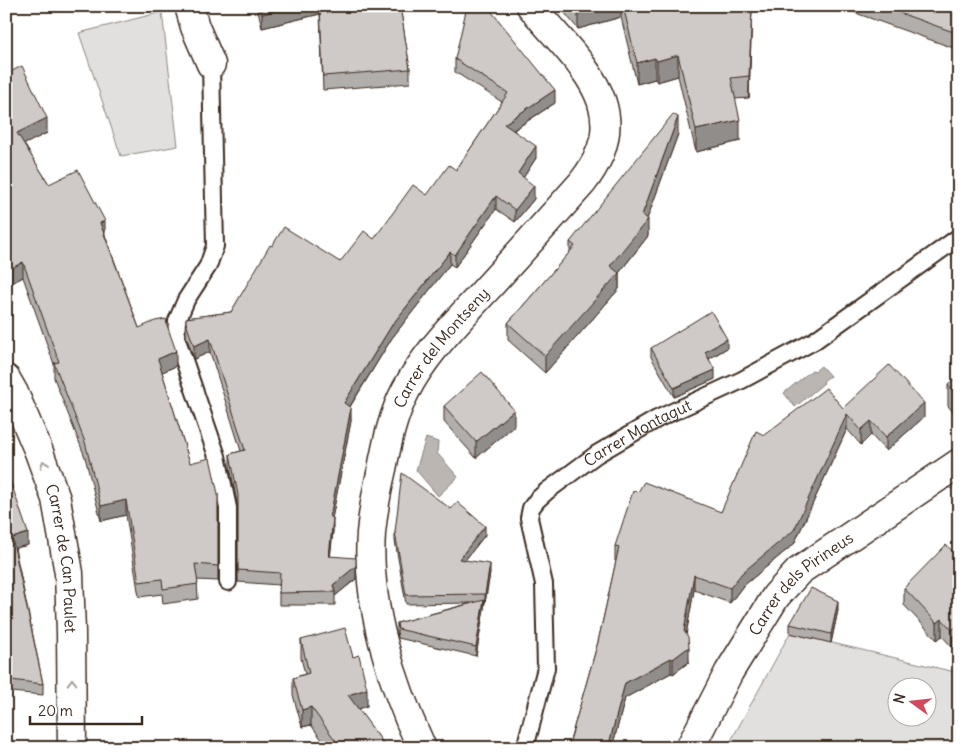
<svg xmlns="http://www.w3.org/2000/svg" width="965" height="754" viewBox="0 0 965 754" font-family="Delius,sans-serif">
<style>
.green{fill:#e2e0de;stroke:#8e857e;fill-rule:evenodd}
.water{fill:#bcb6b3;stroke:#887e77}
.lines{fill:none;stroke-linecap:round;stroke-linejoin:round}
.lane-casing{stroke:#3b2a1e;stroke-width:20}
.street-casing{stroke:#3b2a1e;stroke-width:31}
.lane{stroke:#fff;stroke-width:16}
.street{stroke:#fff;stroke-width:28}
.wall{fill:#b2aeab;stroke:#3b2a1e}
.shaded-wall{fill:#918d8b;stroke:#3b2a1e}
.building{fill:#cfcac7;stroke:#3b2a1e}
.oneway{stroke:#a79f9a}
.labels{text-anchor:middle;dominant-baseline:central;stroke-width:4;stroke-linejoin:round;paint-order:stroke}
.street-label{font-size:16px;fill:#3b2a1e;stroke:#fff}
</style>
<rect width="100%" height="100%" fill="#fff"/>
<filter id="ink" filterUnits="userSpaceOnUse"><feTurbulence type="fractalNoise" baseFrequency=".02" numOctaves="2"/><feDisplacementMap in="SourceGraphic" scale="10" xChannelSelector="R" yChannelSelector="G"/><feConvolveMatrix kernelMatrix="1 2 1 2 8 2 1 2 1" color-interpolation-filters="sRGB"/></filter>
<g filter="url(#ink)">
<g class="green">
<path d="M 162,12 L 178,146 L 121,156 L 79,33 Z"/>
<path d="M 790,633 L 959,673 L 959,748 L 727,748 ZM 898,686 L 928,686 L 928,716 L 898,716 Z"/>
</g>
<g class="water">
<path d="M 821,366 L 830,376 L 823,381 L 824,383 L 795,407 L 784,393 L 812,370 L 815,371 Z"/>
<path d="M 426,438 L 438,442 L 437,453 L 458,477 L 438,496 L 416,470 Z"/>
</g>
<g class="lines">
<defs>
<g id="lane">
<path d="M 211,64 L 215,246 L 208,266 L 186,300 L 177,321 L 176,337 L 217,456 L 228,508 L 228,582"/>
<path id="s1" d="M 525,748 L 546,668 L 544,584 L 529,518 L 531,508 L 537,500 L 547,491 L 597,454 L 657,419 L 742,380 L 814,341 L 959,237"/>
</g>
<g id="street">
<path d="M 189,6 L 195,27 L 211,64"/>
<path id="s2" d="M 6,379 L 14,393 L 39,452 L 56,499 L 69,573 L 71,632 L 72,748"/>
<path id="s3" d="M 422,748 C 392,684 366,604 371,533 C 373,511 377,490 382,469 C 387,443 393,414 406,390 C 425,354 454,325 481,295 C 515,258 549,220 582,183 C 641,108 576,62 531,6"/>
<path id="s4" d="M 690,748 L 729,672 L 776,596 L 799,571 L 959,463"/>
</g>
</defs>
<use href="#lane" class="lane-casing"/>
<use href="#street" class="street-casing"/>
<use href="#lane" class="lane"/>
<use href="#street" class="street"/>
</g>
<g class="wall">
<path d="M 257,6 L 400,6 L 410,69 L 410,83 L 323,90 L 320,14 L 262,28 Z"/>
<path d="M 559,6 L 752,6 L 749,98 L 735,99 L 740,141 L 696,152 L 678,76 L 657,82 L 655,79 L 637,84 L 621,17 L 578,29 Z"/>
<path d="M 836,6 L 959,6 L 959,50 Z"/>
<path d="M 455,59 L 555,103 L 514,130 L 536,158 L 523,178 L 534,199 L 515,222 L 496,209 L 455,267 L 450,264 L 392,338 L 350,407 L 351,421 L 332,518 L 333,531 L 330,556 L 356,579 L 335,596 L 335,605 L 279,605 L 279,585 L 238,582 L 238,508 L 230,467 L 230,454 L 241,451 L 210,352 L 194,359 L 186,336 L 186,318 L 231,312 L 272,246 L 340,262 L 374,239 L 427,195 L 456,170 L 502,102 L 455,72 Z"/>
<path d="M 6,74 L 47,133 L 24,144 L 49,184 L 105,235 L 139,328 L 167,325 L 176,366 L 162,372 L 190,463 L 218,494 L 218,581 L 197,580 L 198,599 L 163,604 L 162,594 L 139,597 L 126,515 L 101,521 L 85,457 L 54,378 L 54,364 L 23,277 L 10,284 L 6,276 Z"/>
<path d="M 678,134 L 647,219 L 648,236 L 619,273 L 619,289 L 545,373 L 508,340 L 508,323 L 570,252 L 570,242 Z"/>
<path d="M 651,348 L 727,348 L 709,359 L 715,379 L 674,397 L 651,357 Z"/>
<path d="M 959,375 L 959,419 L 948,406 L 948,385 Z"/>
<path d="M 444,406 L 514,426 L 476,458 L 444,422 Z"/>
<path d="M 843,408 L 924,417 L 886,451 L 871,435 L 861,445 L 847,429 L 794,544 L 742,587 L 730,603 L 694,590 L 686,635 L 689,662 L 673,674 L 671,673 L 625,698 L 612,748 L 568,748 L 598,642 L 616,561 L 615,561 L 615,546 L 721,512 L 764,435 Z"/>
<path d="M 6,468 L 28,545 L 15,548 L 43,684 L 43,695 L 11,692 L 6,678 Z"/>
<path d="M 395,532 L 485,535 L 465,560 L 490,573 L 476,656 L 398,638 L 397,632 L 397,623 L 471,603 L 406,604 L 395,541 Z"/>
<path d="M 959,557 L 959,641 L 952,647 L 942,636 L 937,640 L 904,605 L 904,588 Z"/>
<path d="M 838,610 L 831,643 L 790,633 L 790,624 Z"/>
<path d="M 301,640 L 353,657 L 367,706 L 358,709 L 387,748 L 328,748 L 311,725 L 302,727 L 293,695 L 293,678 L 305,674 L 301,658 Z"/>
</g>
<g class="shaded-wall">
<path d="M 294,6 L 320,6 L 320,14 L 262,28 L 262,14 Z"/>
<path d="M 584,6 L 621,6 L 621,17 L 578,29 L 578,8 Z"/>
<path d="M 752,6 L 749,98 L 749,76 Z"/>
<path d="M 678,55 L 678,76 L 657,82 L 657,61 Z"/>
<path d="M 655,58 L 655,79 L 637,84 L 637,63 Z"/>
<path d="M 555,90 L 555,103 L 504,136 L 504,124 Z"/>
<path d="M 678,117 L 678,134 L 646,222 L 648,219 L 648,236 L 619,273 L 619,289 L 545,373 L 545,356 L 610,266 L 642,215 Z"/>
<path d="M 47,118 L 47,133 L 17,148 L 17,133 Z"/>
<path d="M 740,120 L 740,141 L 696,152 L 696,130 Z"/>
<path d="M 536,146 L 536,158 L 518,186 L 518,173 Z"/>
<path d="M 534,186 L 534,199 L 515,222 L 515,210 Z"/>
<path d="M 496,196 L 496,209 L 455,267 L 455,255 Z"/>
<path d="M 105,221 L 105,236 L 100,223 Z"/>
<path d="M 450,252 L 450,264 L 392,338 L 344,416 L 344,403 L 392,325 Z"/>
<path d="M 23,262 L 23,277 L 10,284 L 10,269 Z"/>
<path d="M 210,339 L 210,352 L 194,359 L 194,346 Z"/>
<path d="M 727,339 L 727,348 L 705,361 L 705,352 Z"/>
<path d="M 176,351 L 176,366 L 158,374 L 158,359 Z"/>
<path d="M 715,370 L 715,379 L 674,397 L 674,388 Z"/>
<path d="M 924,403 L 924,417 L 886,451 L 886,437 Z"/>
<path d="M 351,408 L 351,421 L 330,529 L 330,517 Z"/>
<path d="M 514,410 L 514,426 L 476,458 L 476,442 Z"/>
<path d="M 847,414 L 847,429 L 794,544 L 742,587 L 730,603 L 730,588 Z"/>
<path d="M 871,421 L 871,435 L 861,445 L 861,430 Z"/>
<path d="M 126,500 L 126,515 L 101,521 L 101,506 Z"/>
<path d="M 333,518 L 333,531 L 329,569 L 329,556 Z"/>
<path d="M 485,526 L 485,535 L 459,568 L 459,559 Z"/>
<path d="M 28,533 L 28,545 L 12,549 L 12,538 Z"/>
<path d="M 490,564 L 490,573 L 485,603 L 485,594 Z"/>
<path d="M 356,566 L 356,579 L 335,596 L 335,592 L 333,585 Z"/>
<path d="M 694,575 L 694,590 L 684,646 L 684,631 Z"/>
<path d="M 484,600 L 484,609 L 476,656 L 476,647 Z"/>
<path d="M 838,601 L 838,610 L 831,643 L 831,634 Z"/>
<path d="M 942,619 L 942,636 L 937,640 L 937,623 Z"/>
<path d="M 959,624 L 959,641 L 952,647 L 952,630 Z"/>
<path d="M 689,647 L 689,662 L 673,674 L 673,659 Z"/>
<path d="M 671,658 L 671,673 L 625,698 L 612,748 L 608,748 L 625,683 Z"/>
<path d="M 367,689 L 367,706 L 348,713 L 348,695 Z"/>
<path d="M 311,707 L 311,725 L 302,727 L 302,710 Z"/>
</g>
<g class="building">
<path d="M 260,6 L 294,6 L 262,14 Z"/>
<path d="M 320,6 L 400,6 L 410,69 L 323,76 Z"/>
<path d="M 467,6 L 487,6 L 555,90 L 504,124 L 536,146 L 518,173 L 534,186 L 515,210 L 496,196 L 455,255 L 450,252 L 392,325 L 344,403 L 351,408 L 330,517 L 333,518 L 329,556 L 356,558 L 356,566 L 333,585 L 335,592 L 279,593 L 280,573 L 238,570 L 238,495 L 230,454 L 245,450 L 210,339 L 194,346 L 186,323 L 186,318 L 231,312 L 270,245 L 272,246 L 284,227 L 340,262 L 364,231 L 374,239 L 413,185 L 427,195 L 449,165 L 456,170 L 508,93 L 455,59 Z"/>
<path d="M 623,6 L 752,6 L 749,76 L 731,78 L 740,120 L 696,130 L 678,55 L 657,61 L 655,58 L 637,63 Z"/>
<path d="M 880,6 L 959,6 L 959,34 Z"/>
<path d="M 22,66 L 47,118 L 17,133 L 49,184 L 78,170 L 105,221 L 100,223 L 139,328 L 155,321 L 166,319 L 167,325 L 176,351 L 158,359 L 190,463 L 210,458 L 218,494 L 218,566 L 195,564 L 198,584 L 163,589 L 162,579 L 139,582 L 126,500 L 101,506 L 85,442 L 54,363 L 59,362 L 23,262 L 10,269 L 6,261 L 6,74 Z"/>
<path d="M 673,114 L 678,117 L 642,215 L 648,219 L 610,266 L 619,273 L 545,356 L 508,323 L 575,246 L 570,242 Z"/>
<path d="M 711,311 L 727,339 L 705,352 L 715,370 L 674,388 L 651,348 Z"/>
<path d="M 889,365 L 924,403 L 886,437 L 871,421 L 861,430 L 847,414 L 794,530 L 742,573 L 730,588 L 694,575 L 684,631 L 688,637 L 689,647 L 673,659 L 671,658 L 625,683 L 608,748 L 568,748 L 598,642 L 619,547 L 615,546 L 633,491 L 638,492 L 644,482 L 721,512 L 756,431 L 764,435 L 826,388 L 843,408 Z"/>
<path d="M 482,372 L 514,410 L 476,442 L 444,406 Z"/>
<path d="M 959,375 L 959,398 L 948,385 Z"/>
<path d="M 6,468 L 28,533 L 12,538 L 43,684 L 11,680 L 6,666 Z"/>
<path d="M 402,473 L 451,509 L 457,502 L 485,526 L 459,559 L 490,564 L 485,594 L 406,595 L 395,532 Z"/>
<path d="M 946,545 L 959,557 L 959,624 L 952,630 L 942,619 L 937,623 L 904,588 Z"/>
<path d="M 811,588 L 838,601 L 831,634 L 790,624 Z"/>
<path d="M 484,600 L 476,647 L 398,629 L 397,623 Z"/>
<path d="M 345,628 L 353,657 L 359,655 L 367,689 L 348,695 L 387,748 L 341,748 L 311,707 L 302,710 L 293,678 L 309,673 L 301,640 Z"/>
</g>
<defs><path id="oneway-chevron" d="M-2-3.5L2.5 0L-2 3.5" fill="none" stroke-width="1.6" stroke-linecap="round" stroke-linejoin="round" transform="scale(1.25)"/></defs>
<g class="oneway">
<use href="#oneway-chevron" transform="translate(44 464) rotate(-110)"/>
<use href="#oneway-chevron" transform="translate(72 682) rotate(-91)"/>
</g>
</g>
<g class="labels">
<g class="street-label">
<text stroke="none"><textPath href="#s3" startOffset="426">Carrer del Montseny</textPath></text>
<text stroke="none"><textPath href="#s1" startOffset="376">Carrer Montagut</textPath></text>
<text stroke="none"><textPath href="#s2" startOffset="190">Carrer de Can Paulet</textPath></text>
<text stroke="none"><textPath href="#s4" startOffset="201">Carrer dels Pirineus</textPath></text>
</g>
</g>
<rect width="965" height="754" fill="none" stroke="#fff" stroke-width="25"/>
<rect x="12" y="12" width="940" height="729" fill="none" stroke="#3b2a1e" stroke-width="2" filter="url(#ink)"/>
<g transform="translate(912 702) rotate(285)"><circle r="24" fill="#ffffff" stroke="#b1aaa5"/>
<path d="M0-4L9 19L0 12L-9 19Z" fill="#d1495b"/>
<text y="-8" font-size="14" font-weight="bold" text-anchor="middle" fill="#3b2a1e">N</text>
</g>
<path d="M30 716v8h112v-8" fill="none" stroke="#3b2a1e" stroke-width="2.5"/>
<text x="38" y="716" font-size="15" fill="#3b2a1e" stroke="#ffffff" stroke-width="4" paint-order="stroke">20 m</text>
</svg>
